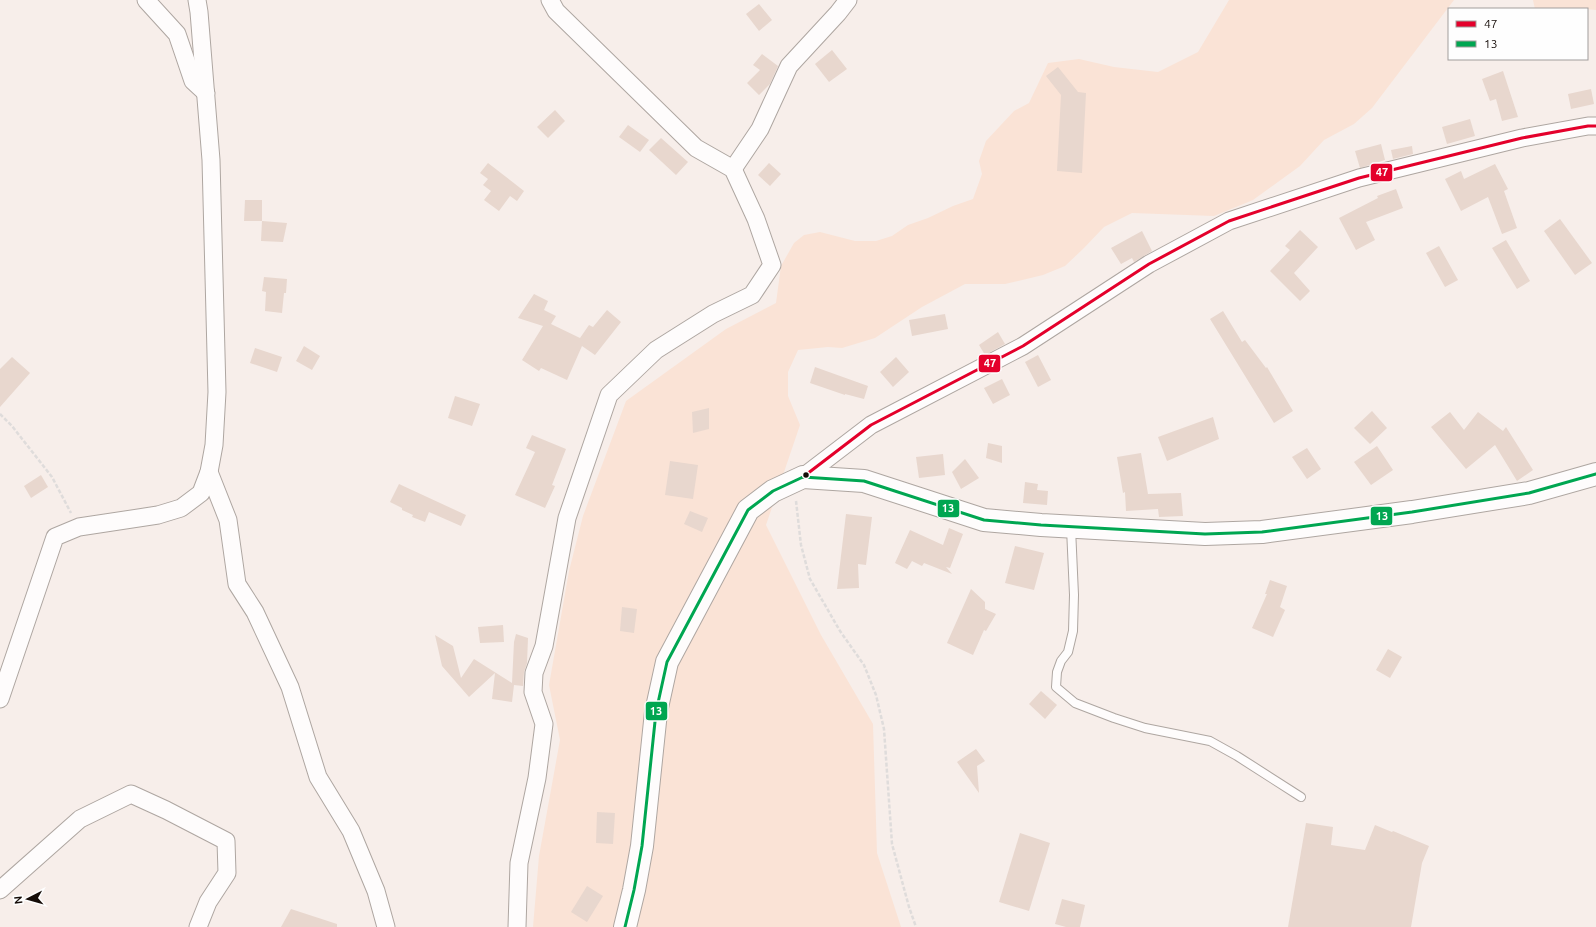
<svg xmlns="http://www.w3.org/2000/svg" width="1596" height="927" viewBox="0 0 1596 927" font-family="Ubuntu,sans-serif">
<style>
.green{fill:#fae3d6}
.building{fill:#e8d7ce}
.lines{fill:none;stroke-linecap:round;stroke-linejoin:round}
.lane-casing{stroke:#aea6a1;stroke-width:10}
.street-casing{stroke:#aea6a1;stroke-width:19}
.secondary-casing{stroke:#aea6a1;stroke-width:24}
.path{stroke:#dfdcdb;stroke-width:2.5;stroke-dasharray:4 2;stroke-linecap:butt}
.lane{stroke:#fefcfc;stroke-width:8}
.street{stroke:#fefcfc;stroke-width:17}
.secondary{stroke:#fefcfc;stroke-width:22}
.bus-1-casing{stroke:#fefefe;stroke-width:6}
.bus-2-casing{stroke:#fefefe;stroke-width:6}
.bus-1{stroke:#e4002b;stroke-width:3}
.bus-2{stroke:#00a651;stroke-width:3}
.bus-dot{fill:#150c08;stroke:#fefefe;stroke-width:1.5}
.line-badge{stroke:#fefefe;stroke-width:1.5}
.badge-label{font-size:11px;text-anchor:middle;font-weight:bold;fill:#fff}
</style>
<rect width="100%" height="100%" fill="#f7eeea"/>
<g class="green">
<path d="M 1229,0 L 1454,0 L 1372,108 L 1354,124 L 1324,140 L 1300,166 L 1253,200 L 1214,216 L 1132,213 L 1104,227 L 1084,248 L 1065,266 L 1043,275 L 1005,284 L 965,284 L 922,307 L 875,338 L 842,348 L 828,347 L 798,350 L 788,372 L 788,396 L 800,425 L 766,525 L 821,635 L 873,724 L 877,853 L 901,927 L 533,927 L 539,856 L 560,740 L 549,685 L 569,571 L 583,516 L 626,401 L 726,329 L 776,303 L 781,266 L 794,243 L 804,235 L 820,232 L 855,241 L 876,241 L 892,236 L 908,225 L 928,218 L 953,206 L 973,199 L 982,174 L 979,161 L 986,141 L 1014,111 L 1029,103 L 1048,63 L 1079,59 L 1114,67 L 1158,72 L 1198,52 Z"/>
<path d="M 1533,0 L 1596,0 L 1596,10 L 1578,8 L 1535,9 Z"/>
</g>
<g class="building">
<path d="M 759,4 L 772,20 L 759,31 L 746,14 Z"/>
<path d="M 832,50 L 847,69 L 829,82 L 815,64 Z"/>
<path d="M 762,54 L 778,66 L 770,84 L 759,95 L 747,83 L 760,70 L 753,65 Z"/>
<path d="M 1058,67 L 1078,92 L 1086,93 L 1082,173 L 1057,171 L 1061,95 L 1046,76 Z"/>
<path d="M 1503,71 L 1518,117 L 1502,121 L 1496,99 L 1490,101 L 1482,79 Z"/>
<path d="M 1591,89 L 1594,104 L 1571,109 L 1568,94 Z"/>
<path d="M 555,110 L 565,121 L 548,138 L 537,127 Z"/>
<path d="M 1470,119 L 1475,136 L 1447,144 L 1442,127 Z"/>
<path d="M 628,125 L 649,140 L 640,152 L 619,137 Z"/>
<path d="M 661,138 L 688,162 L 676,175 L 649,150 Z"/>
<path d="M 1381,144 L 1385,160 L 1360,168 L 1355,151 Z"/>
<path d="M 1412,146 L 1413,154 L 1393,159 L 1391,150 Z"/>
<path d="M 488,163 L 524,191 L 517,201 L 510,196 L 499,211 L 484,200 L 491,191 L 483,185 L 488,179 L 480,173 Z"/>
<path d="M 769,163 L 781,174 L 770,186 L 758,175 Z"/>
<path d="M 1495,164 L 1508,189 L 1504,191 L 1517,228 L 1502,234 L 1488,197 L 1461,211 L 1445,179 L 1461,171 L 1464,179 Z"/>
<path d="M 1396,189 L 1403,208 L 1366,222 L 1375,240 L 1356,250 L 1339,218 L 1378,198 L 1377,196 Z"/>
<path d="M 245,200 L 262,200 L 262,221 L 244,221 Z"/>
<path d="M 1560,219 L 1592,263 L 1575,275 L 1544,231 Z"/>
<path d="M 262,221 L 287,223 L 283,242 L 261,241 Z"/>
<path d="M 1300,230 L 1318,247 L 1294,273 L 1310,291 L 1300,301 L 1270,271 L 1290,250 L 1285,246 Z"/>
<path d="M 1142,231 L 1152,251 L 1134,262 L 1132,258 L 1121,264 L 1111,248 Z"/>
<path d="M 1506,240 L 1530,281 L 1517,289 L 1492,248 Z"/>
<path d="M 1439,246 L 1458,280 L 1445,287 L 1426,253 Z"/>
<path d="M 264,277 L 287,279 L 286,293 L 284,293 L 282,313 L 265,311 L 266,292 L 262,291 Z"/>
<path d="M 534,294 L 548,301 L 544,310 L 556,316 L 551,324 L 580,338 L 589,325 L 593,327 L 607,310 L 621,322 L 595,355 L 582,346 L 567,380 L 541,368 L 539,371 L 522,360 L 543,326 L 518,318 Z"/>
<path d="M 1223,311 L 1242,342 L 1245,340 L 1266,368 L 1267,367 L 1293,411 L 1274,423 L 1210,319 Z"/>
<path d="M 945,314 L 948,329 L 912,336 L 909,320 Z"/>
<path d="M 998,332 L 1005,344 L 985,355 L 979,345 Z"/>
<path d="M 304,346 L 320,356 L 312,370 L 296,361 Z"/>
<path d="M 255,348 L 282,357 L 277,372 L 250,363 Z"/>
<path d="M 1038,355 L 1051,380 L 1038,387 L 1025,362 Z"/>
<path d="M 12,357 L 30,373 L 0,407 L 0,369 Z"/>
<path d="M 896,357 L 909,372 L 893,387 L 880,372 Z"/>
<path d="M 815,367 L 868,386 L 864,399 L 845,394 L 845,395 L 810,383 Z"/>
<path d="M 1002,379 L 1010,395 L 993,404 L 984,388 Z"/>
<path d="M 455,396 L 480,404 L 472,426 L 448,418 Z"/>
<path d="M 709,408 L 709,429 L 693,433 L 692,412 Z"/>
<path d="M 1372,411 L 1387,428 L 1370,444 L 1354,428 Z"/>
<path d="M 1450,412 L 1464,430 L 1478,412 L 1503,431 L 1506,427 L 1533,470 L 1517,481 L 1495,445 L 1466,469 L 1431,427 Z"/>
<path d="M 1213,417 L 1219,439 L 1167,461 L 1158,437 Z"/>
<path d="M 532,435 L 566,449 L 552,485 L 555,486 L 545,508 L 515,495 L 535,452 L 526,448 Z"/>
<path d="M 988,443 L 1002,446 L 1002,463 L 986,458 Z"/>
<path d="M 1377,446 L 1393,470 L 1371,485 L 1354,462 Z"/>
<path d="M 1307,448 L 1321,469 L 1307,479 L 1292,457 Z"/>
<path d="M 1141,453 L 1148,494 L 1181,493 L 1183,516 L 1159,517 L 1158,509 L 1126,511 L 1125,492 L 1123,493 L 1117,457 Z"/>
<path d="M 943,454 L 945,475 L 919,478 L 916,457 Z"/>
<path d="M 965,459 L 979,478 L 961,489 L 952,472 Z"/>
<path d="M 670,461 L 698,465 L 693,499 L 665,495 Z"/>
<path d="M 41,475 L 48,487 L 31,498 L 24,486 Z"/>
<path d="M 1025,482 L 1038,484 L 1037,490 L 1048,491 L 1047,505 L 1023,503 Z"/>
<path d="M 399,484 L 466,515 L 461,526 L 429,512 L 425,522 L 412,517 L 413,515 L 402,510 L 402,508 L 390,502 Z"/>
<path d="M 690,511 L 708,518 L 702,532 L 684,524 Z"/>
<path d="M 846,514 L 872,517 L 866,565 L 858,564 L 859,588 L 837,589 Z"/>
<path d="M 949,528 L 963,534 L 950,568 L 946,567 L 952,574 L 924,563 L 922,566 L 912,561 L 907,569 L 895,563 L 910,530 L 943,545 Z"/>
<path d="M 1015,546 L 1044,553 L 1034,590 L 1005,583 Z"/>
<path d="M 1270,580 L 1287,586 L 1280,607 L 1285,610 L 1273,637 L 1252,628 L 1267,594 L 1265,594 Z"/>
<path d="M 971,589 L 985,602 L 985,609 L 996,614 L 986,631 L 984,630 L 973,655 L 947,643 Z"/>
<path d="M 622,607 L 637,609 L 634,633 L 620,631 Z"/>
<path d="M 503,625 L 504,642 L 480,643 L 478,627 Z"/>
<path d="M 516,634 L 528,638 L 527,663 L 524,672 L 523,686 L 514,685 L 512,702 L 492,699 L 495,673 L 469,697 L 442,666 L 435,635 L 453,646 L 461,678 L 474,659 L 512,683 L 514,642 Z"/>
<path d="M 1388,649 L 1402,657 L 1390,678 L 1376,670 Z"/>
<path d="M 1041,691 L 1057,705 L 1045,719 L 1029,704 Z"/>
<path d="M 976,749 L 985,761 L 977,766 L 979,793 L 957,762 Z"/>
<path d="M 597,812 L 615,813 L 613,844 L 596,843 Z"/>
<path d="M 1306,823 L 1333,827 L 1331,845 L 1365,850 L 1375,825 L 1392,832 L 1393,831 L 1429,846 L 1422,863 L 1411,927 L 1288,927 Z"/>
<path d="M 1020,833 L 1050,843 L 1029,911 L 999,902 Z"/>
<path d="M 587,886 L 603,896 L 587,922 L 571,912 Z"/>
<path d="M 1062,899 L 1085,905 L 1080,927 L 1066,927 L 1055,924 Z"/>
<path d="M 291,909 L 337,924 L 337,927 L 281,927 Z"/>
</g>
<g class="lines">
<defs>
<path id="lane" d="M 1071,528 L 1074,595 L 1073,631 L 1068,652 L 1061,661 L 1057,672 L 1056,687 L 1075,703 L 1114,718 L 1145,728 L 1210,741 L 1237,756 L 1301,797"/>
<g id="street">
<path d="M 146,0 L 177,34 L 193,81 L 206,93"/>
<path d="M 733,169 L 760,129 L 789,66 L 838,13 L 848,0"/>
<path d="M 209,472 L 228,520 L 237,584 L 255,612 L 290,687 L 318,777 L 351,831 L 376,891 L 386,927"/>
<path d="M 803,477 L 871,425 L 1023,346 L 1149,264 L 1229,221 L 1359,178 L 1522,138 L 1588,126 L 1596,126"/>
<path d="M 0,699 L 55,537 L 79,527 L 158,515 L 181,508 L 201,493 L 209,472 L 214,445 L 217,392 L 211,160 L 199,12 L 197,0"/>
<path d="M 0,890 L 80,819 L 131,794 L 166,810 L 226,841 L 227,873 L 208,902 L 198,927"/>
<path d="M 517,927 L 519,863 L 537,778 L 544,724 L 533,692 L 534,673 L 544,646 L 567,518 L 609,395 L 656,350 L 713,314 L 752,295 L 772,265 L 756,219 L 733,169 L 696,148 L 556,11 L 550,0"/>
</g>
<path id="secondary" d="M 625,927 L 634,890 L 642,846 L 656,712 L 667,662 L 748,510 L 773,491 L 803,477 L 864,481 L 984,520 L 1041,525 L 1205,534 L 1262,532 L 1412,512 L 1529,493 L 1596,474"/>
</defs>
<use href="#lane" class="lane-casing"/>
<use href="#street" class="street-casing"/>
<use href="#secondary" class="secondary-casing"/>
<g class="path">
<path d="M 0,414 L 12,426 L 52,477 L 71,513"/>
<path d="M 796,501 L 801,545 L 810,579 L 840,631 L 864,665 L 876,695 L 884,729 L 892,844 L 909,907 L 916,927"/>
</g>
<use href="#lane" class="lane"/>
<use href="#street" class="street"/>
<use href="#secondary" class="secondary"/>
<defs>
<path id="bus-1" d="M 803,477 L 871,425 L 1023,346 L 1149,264 L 1229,221 L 1359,178 L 1522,138 L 1588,126 L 1596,126"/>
<path id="bus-2" d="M 625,927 L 634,890 L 642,846 L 656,712 L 667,662 L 748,510 L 773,491 L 803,477 L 864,481 L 984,520 L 1041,525 L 1205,534 L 1262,532 L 1412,512 L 1529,493 L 1596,474"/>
</defs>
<use href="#bus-1" class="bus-1-casing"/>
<use href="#bus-2" class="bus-2-casing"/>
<use href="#bus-1" class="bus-1"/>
<use href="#bus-2" class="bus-2"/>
</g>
<circle class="bus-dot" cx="806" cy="475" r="3.5"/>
<g class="line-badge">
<rect x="1370" y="163" width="23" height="19" rx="4" fill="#e4002b"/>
<rect x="978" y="354" width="23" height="19" rx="4" fill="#e4002b"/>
<rect x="937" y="499" width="23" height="19" rx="4" fill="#00a651"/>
<rect x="1370" y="506" width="23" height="20" rx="4" fill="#00a651"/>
<rect x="645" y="701" width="23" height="20" rx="4" fill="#00a651"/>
</g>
<g class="badge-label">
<text x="1382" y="176">47</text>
<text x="990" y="367">47</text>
<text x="948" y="512">13</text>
<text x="1382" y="520">13</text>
<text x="656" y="715">13</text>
</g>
<rect x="1448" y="8" width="140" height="52" fill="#fefefe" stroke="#a19d9c"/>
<rect x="1456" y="21" width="20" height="6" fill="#e4002b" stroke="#a19d9c"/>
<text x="1484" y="28" font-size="12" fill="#150c08">47</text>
<rect x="1456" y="41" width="20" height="6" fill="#00a651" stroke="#a19d9c"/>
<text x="1484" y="48" font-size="12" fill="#150c08">13</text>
<g transform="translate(28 899) rotate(264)" stroke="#fefefe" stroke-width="3" paint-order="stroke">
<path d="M0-3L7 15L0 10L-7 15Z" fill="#150c08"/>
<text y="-6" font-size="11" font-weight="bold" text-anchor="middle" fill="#150c08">N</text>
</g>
</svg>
